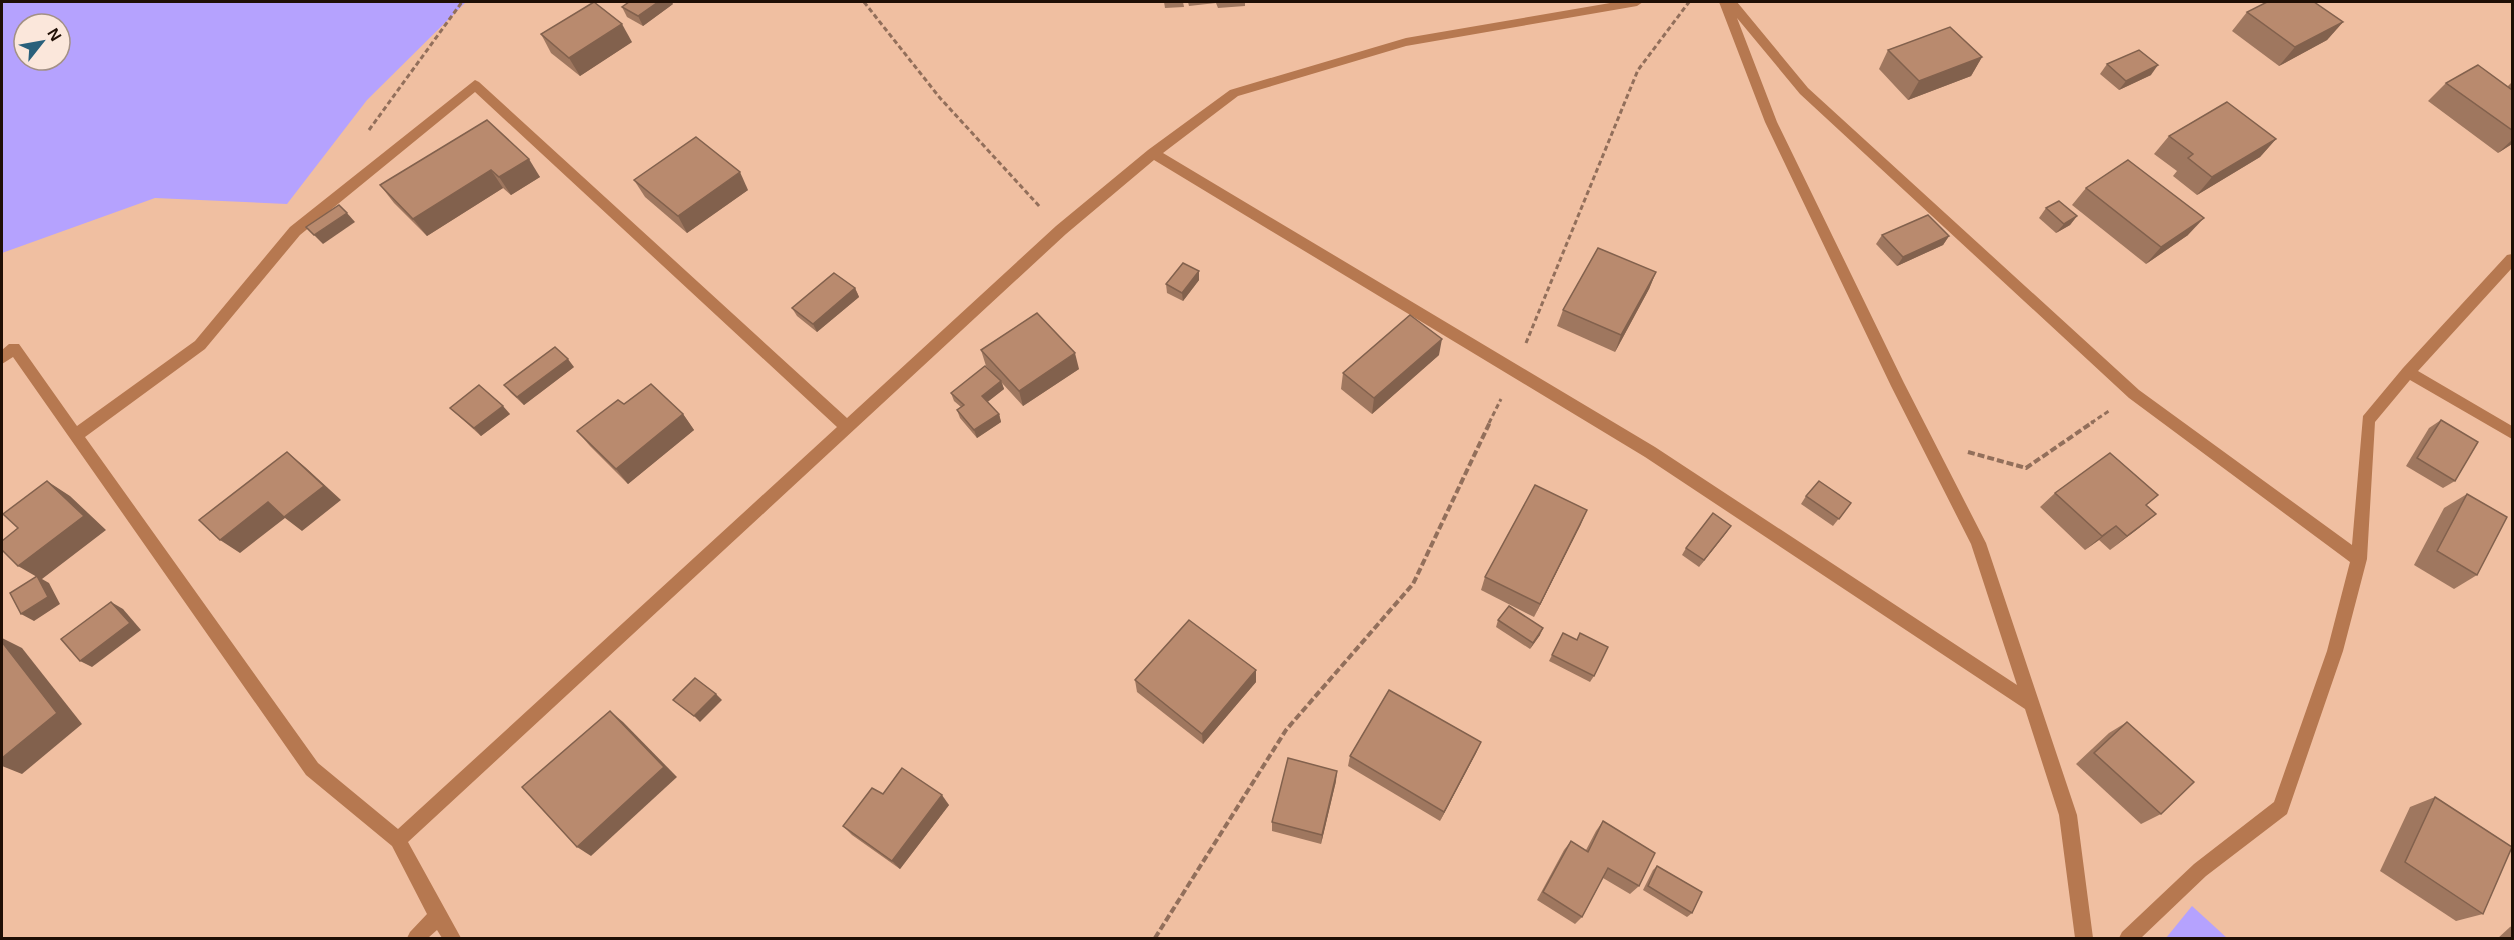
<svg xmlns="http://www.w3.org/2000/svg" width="2514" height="940" viewBox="0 0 2514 940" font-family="Helvetica,sans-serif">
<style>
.green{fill:#b5a2fe;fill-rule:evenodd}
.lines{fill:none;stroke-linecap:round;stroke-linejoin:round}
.path-far1{stroke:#926f5b;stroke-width:3;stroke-dasharray:5 3;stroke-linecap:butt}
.path{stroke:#926f5b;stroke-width:4;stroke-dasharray:7 3;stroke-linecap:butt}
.street{fill:#b67850;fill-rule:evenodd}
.wall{fill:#9f775f}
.shaded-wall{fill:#82614d}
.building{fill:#b98a6e;stroke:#82614d;stroke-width:1.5}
</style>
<rect width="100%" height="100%" fill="#f0bfa1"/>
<g class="green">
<path d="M 2,2 L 466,2 L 367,100 L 287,204 L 155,198 L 2,253 ZM 24,24 L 60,24 L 60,60 L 24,60 Z"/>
<path d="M 2192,906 L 2227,938 L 2166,938 Z"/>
</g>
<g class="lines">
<g class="path-far1">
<path d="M 864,2 L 940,98 L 1040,207"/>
<path d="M 369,130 L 462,2"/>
<path d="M 1526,343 L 1638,70 L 1689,2"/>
<path d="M 1489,423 L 1501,399"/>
<path d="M 2091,423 L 2109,411"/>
</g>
<g class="path">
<path d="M 1968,452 L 2026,468 L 2093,422"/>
<path d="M 1155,938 L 1286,730 L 1413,584 L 1490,422"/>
</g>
<path class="street" d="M 1616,2 L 1643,2 L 1637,6 L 1406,46 L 1238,96 L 1163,153 L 1655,447 L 2017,685 L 1971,544 L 1891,386 L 1765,122 L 1719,2 L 1737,2 L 1808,88 L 2139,390 L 2352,545 L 2363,416 L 2403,368 L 2507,255 L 2512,254 L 2512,268 L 2418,371 L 2512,426 L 2512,439 L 2410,380 L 2375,422 L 2367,559 L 2343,651 L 2287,814 L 2206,876 L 2141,938 L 2119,938 L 2122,932 L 2194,864 L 2274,802 L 2327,651 L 2350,562 L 2129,398 L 1800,94 L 1737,18 L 1777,122 L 1904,383 L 1986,543 L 2077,815 L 2093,938 L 2075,938 L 2059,815 L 2025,709 L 1645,457 L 1154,160 L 1066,234 L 408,842 L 461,938 L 442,938 L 437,930 L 428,938 L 407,938 L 410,932 L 427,914 L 392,846 L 306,775 L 13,357 L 2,364 L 2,350 L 9,344 L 19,344 L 77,426 L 195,341 L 290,227 L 475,80 L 479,82 L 847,418 L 1056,226 L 1148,150 L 1230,90 L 1406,38 ZM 475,92 L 837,427 L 398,829 L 318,763 L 85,437 L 205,349 L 300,235 Z"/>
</g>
<g class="wall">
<path d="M 1164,2 L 1183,2 L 1184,7 L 1165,8 Z"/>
<path d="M 1188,2 L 1245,2 L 1245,6 L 1218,8 L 1216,3 L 1189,6 Z"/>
<path d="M 673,4 L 643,26 L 627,17 L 622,7 Z"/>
<path d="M 2247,12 L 2343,22 L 2327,40 L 2279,66 L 2232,31 Z"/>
<path d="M 541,34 L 632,42 L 580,76 L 551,53 Z"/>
<path d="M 1888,50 L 1982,57 L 1971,76 L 1908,100 L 1879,69 Z"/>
<path d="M 2107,64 L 2151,75 L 2119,90 L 2100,74 Z"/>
<path d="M 2512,82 L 2512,144 L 2498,153 L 2428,101 L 2446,83 L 2508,86 Z"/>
<path d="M 487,120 L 540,177 L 511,195 L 503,188 L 427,236 L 394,203 L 380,185 Z"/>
<path d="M 2169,136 L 2276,139 L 2260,157 L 2197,195 L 2173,176 L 2177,171 L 2154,154 Z"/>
<path d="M 634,180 L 748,190 L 687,233 L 645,197 Z"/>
<path d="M 2086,188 L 2188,235 L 2146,264 L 2072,205 Z"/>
<path d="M 2046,208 L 2077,216 L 2070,225 L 2056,233 L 2039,218 Z"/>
<path d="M 1882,235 L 1949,236 L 1943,245 L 1897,266 L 1876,244 Z"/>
<path d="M 1199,271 L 1199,280 L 1183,301 L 1167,293 L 1166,284 Z"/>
<path d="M 1656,272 L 1649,289 L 1615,352 L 1557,326 L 1563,310 Z"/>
<path d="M 855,288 L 859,297 L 817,332 L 797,316 L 792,308 Z"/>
<path d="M 981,350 L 1079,369 L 1023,406 L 1002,383 L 1004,389 L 987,402 L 999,414 L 1001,422 L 977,438 L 960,418 L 957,410 L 961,407 L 954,401 L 951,393 L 994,374 L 986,366 Z"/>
<path d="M 1439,355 L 1372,414 L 1341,389 L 1343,373 Z"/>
<path d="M 574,367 L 524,405 L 511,393 L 504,385 Z"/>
<path d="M 624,404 L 683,414 L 694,430 L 628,484 L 590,446 L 577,431 Z"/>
<path d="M 450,408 L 510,414 L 481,436 Z"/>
<path d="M 2441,420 L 2455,481 L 2443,488 L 2406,466 L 2429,428 Z"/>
<path d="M 2055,493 L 2146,505 L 2156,514 L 2110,550 L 2099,540 L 2085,550 L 2040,507 Z"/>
<path d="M 2467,494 L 2477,575 L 2454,589 L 2414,565 L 2444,508 Z"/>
<path d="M 1806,496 L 1851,503 L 1833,526 L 1801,504 Z"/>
<path d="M 1581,524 L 1534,617 L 1481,590 L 1485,577 Z"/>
<path d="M 1726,533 L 1699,567 L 1682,555 L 1686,548 Z"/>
<path d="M 1498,620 L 1540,635 L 1530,649 L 1496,627 Z"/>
<path d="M 1563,633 L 1594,676 L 1590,682 L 1549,661 Z"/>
<path d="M 1256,670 L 1256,682 L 1203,744 L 1137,692 L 1135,680 Z"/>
<path d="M 2127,722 L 2161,814 L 2141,824 L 2076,764 L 2109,733 Z"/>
<path d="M 1481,742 L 1476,753 L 1440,821 L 1348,766 L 1350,756 Z"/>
<path d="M 1336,781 L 1321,844 L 1272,831 L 1272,822 Z"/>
<path d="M 883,794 L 949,805 L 900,869 L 852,835 L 843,826 Z"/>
<path d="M 2435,797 L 2483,914 L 2456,921 L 2380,871 L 2410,807 Z"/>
<path d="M 1603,821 L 1639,886 L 1630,894 L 1603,878 L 1582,917 L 1575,924 L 1537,900 L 1564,850 L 1571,841 L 1586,850 L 1596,831 Z"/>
<path d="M 1657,866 L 1692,913 L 1687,917 L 1643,890 L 1653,870 Z"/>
<path d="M 2512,926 L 2512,939 L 2497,939 L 2510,927 Z"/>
</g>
<g class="shaded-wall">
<path d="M 658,2 L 672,2 L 673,4 L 643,26 L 638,16 Z"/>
<path d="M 2343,22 L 2327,40 L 2279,66 L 2295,47 Z"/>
<path d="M 622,24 L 632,42 L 580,76 L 569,58 Z"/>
<path d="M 1982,57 L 1971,76 L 1908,100 L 1919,81 Z"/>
<path d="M 2158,65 L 2151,75 L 2119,90 L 2126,81 Z"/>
<path d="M 2276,139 L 2260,157 L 2197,195 L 2212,177 Z"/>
<path d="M 2512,140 L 2512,144 L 2498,153 Z"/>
<path d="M 529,159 L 540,177 L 511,195 L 499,177 Z"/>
<path d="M 491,170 L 503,188 L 427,236 L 413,219 Z"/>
<path d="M 740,172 L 748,190 L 687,233 L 678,216 Z"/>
<path d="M 347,213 L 355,222 L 323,244 L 314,235 Z"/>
<path d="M 2077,216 L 2070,225 L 2056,233 L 2064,224 Z"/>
<path d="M 2204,218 L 2188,235 L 2146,264 L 2161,247 Z"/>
<path d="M 1949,236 L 1943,245 L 1897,266 L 1903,257 Z"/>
<path d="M 1199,271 L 1199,280 L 1183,301 L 1182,293 Z"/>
<path d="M 1656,272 L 1649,289 L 1615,352 L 1621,335 Z"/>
<path d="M 855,288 L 859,297 L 817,332 L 813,324 Z"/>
<path d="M 1442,339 L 1439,355 L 1372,414 L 1374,398 Z"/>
<path d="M 1075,353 L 1079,369 L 1023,406 L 1019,391 Z"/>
<path d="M 568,359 L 574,367 L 524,405 L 517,397 Z"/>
<path d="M 1001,381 L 1004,389 L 985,404 L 982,396 Z"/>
<path d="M 503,406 L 510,414 L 481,436 L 474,428 Z"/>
<path d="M 683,414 L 694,430 L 628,484 L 616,469 Z"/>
<path d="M 999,414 L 1001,422 L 977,438 L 974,430 Z"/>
<path d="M 287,452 L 305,467 L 341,500 L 302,531 L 285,518 L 240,553 L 220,540 Z"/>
<path d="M 47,481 L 70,496 L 106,530 L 42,579 L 49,583 L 60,604 L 34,621 L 21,614 L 37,577 L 18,566 Z"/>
<path d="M 1587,510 L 1581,524 L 1534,617 L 1540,604 Z"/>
<path d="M 2156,514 L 2139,528 L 2110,550 L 2127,536 Z"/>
<path d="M 1731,526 L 1726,533 L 1699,567 L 1704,560 Z"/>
<path d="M 2116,526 L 2099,540 L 2085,550 L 2102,536 Z"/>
<path d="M 111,602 L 123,609 L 141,630 L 92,667 L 80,661 Z"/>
<path d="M 1543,628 L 1540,635 L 1530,649 L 1533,643 Z"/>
<path d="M 2,638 L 22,648 L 82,724 L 22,774 L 2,766 Z"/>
<path d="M 1256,670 L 1256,682 L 1203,744 L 1202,734 Z"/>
<path d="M 716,694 L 722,700 L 700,722 L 694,716 Z"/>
<path d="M 610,711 L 623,722 L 677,777 L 591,856 L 577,847 Z"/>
<path d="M 1481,742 L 1476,753 L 1440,821 L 1444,812 Z"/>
<path d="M 1337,771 L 1336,781 L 1321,844 L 1322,835 Z"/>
<path d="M 942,795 L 949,805 L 900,869 L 892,861 Z"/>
</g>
<g class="building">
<path d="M 594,2 L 622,24 L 569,58 L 541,34 Z"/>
<path d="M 629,2 L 658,2 L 638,16 L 622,7 Z"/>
<path d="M 2267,2 L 2314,2 L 2343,22 L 2295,47 L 2247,12 Z"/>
<path d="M 1950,27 L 1982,57 L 1919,81 L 1888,50 Z"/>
<path d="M 2139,50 L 2158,65 L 2126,81 L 2107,64 Z"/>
<path d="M 2478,65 L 2512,90 L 2512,130 L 2446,83 Z"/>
<path d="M 2227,102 L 2276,139 L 2212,177 L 2188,158 L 2193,154 L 2169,136 Z"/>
<path d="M 487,120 L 529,159 L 499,177 L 491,170 L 413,219 L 380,185 Z"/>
<path d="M 696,137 L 740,172 L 678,216 L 634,180 Z"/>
<path d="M 2128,160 L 2204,218 L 2161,247 L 2086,188 Z"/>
<path d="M 2059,201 L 2077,216 L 2064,224 L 2046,208 Z"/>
<path d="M 339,205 L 347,213 L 314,235 L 306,227 Z"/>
<path d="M 1928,215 L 1949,236 L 1903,257 L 1882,235 Z"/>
<path d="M 1598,248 L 1656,272 L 1621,335 L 1563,310 Z"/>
<path d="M 1183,263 L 1199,271 L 1182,293 L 1166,284 Z"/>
<path d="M 834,273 L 855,288 L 813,324 L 792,308 Z"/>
<path d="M 1037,313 L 1075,353 L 1019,391 L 981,350 Z"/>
<path d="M 1410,315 L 1442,339 L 1374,398 L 1343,373 Z"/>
<path d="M 555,347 L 568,359 L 517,397 L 504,385 Z"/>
<path d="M 985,366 L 1001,381 L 982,396 L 999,414 L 974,430 L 957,410 L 964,405 L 951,393 Z"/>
<path d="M 651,384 L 683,414 L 616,469 L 577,431 L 618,400 L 624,404 Z"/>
<path d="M 479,385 L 503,406 L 474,428 L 450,408 Z"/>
<path d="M 2441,420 L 2478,442 L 2455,481 L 2417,458 Z"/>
<path d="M 287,452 L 324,486 L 284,517 L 268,502 L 220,540 L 199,520 Z"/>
<path d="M 2110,453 L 2158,495 L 2146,505 L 2156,514 L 2127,536 L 2116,526 L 2102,536 L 2055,493 Z"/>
<path d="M 47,481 L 84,516 L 18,566 L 2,550 L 2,541 L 18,528 L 3,514 Z"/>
<path d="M 1819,481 L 1851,503 L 1839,519 L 1806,496 Z"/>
<path d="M 1535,485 L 1587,510 L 1540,604 L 1485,577 Z"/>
<path d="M 2467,494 L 2507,517 L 2477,575 L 2437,551 Z"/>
<path d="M 1713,513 L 1731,526 L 1704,560 L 1686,548 Z"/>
<path d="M 37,576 L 48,597 L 21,614 L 10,593 Z"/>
<path d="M 111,602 L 130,623 L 80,661 L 61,639 Z"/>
<path d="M 1509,606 L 1543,628 L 1533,643 L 1498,620 Z"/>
<path d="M 1189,620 L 1256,670 L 1202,734 L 1135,680 Z"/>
<path d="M 1563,633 L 1577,640 L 1580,633 L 1608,647 L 1594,676 L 1552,655 Z"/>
<path d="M 2,642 L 57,713 L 2,758 Z"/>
<path d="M 695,678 L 716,694 L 694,716 L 673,700 Z"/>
<path d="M 1389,690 L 1481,742 L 1444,812 L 1350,756 Z"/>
<path d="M 610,711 L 664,767 L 577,847 L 522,787 Z"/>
<path d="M 2127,722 L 2194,782 L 2161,814 L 2094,753 Z"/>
<path d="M 1288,758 L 1337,771 L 1322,835 L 1272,822 Z"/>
<path d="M 902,768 L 942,795 L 892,861 L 843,826 L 872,788 L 883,794 Z"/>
<path d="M 2435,797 L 2512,847 L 2483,914 L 2405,862 Z"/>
<path d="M 1603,821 L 1655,853 L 1639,886 L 1608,868 L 1582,917 L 1543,892 L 1571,841 L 1588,852 Z"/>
<path d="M 1657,866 L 1702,892 L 1692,913 L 1648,886 Z"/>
</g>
<rect width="2514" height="940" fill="none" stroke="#1f0f05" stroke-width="6"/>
<g transform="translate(42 42) rotate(59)"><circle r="28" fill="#fbe7db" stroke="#a39185" stroke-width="1.5"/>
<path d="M0-4.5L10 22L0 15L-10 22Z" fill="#29607b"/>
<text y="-9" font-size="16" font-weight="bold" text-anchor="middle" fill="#1f0f05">N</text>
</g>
</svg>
